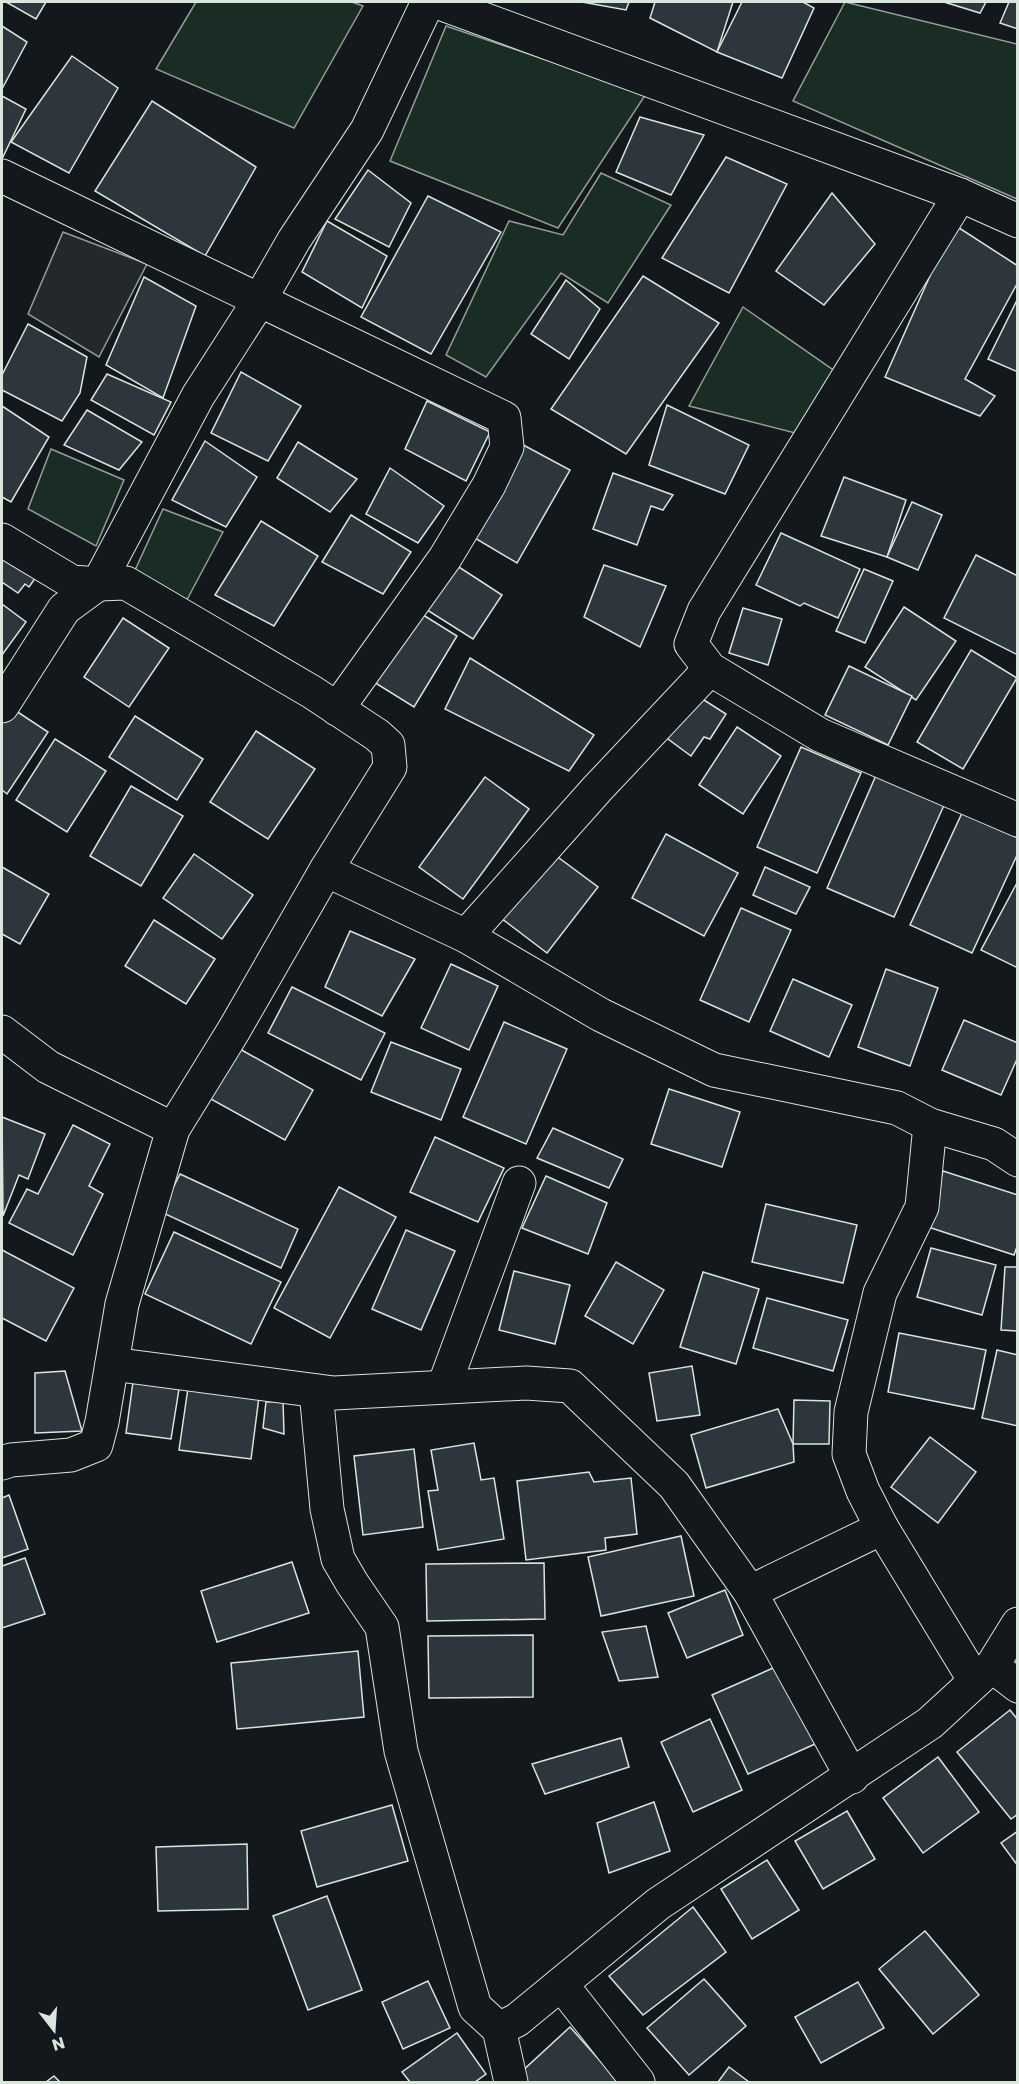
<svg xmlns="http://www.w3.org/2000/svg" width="1019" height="2084" viewBox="0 0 1019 2084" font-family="Poppins,sans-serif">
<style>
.green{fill:#1a2d24;stroke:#939e99;stroke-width:1.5}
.parking{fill:#24282b;stroke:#939e99;stroke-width:1.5}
.building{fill:#2c363c;stroke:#d8e6dc;stroke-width:1.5}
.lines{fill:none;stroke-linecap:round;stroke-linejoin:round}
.minor-casing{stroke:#d8e6dc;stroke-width:35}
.minor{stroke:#14181c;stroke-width:33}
</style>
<rect width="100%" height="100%" fill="#14181c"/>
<g class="green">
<path d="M 196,2 L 352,2 L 363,6 L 294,128 L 156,69 Z"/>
<path d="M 845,2 L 1017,44 L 1017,199 L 793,101 Z"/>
<path d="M 446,26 L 646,94 L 558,228 L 390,161 Z"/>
<path d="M 601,173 L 671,205 L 608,303 L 561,273 L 486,377 L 446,355 L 509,221 L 563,235 Z"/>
<path d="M 743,307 L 839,374 L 799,434 L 689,406 Z"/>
<path d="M 51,449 L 124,480 L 96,546 L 28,509 Z"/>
<path d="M 163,509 L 223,532 L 182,609 L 131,579 Z"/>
</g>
<path class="parking" d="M 63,232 L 147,264 L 99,357 L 28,314 Z"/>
<g class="building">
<path d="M 6,2 L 46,2 L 36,19 Z"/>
<path d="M 582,2 L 629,2 L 626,10 Z"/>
<path d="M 655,2 L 733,2 L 717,52 L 650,18 Z"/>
<path d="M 742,2 L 803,2 L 814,8 L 782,78 L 717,52 Z"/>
<path d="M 944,2 L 986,2 L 980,13 Z"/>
<path d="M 1009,2 L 1018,2 L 1018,29 L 1000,23 Z"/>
<path d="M 2,26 L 27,42 L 2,89 Z"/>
<path d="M 72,56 L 118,88 L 69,173 L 11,142 Z"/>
<path d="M 2,96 L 26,109 L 2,159 Z"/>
<path d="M 152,101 L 256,167 L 205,256 L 95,191 Z"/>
<path d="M 640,117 L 704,135 L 671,195 L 616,172 Z"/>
<path d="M 726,157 L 787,184 L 729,293 L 662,258 Z"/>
<path d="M 368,170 L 411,203 L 389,247 L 335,219 Z"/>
<path d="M 832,193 L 875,244 L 824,305 L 776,271 Z"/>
<path d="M 428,196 L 501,232 L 431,354 L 361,317 Z"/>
<path d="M 327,221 L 387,256 L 362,308 L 302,272 Z"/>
<path d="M 953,224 L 1018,266 L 1018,282 L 965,379 L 995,396 L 980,416 L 885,377 Z"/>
<path d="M 643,276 L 719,323 L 626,454 L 551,409 Z"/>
<path d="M 144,277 L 196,306 L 163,398 L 106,365 Z"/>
<path d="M 566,280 L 600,309 L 569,359 L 531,334 Z"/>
<path d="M 1018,298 L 1018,372 L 988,359 Z"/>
<path d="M 28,324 L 87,357 L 80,393 L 62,421 L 2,390 L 2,375 Z"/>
<path d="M 241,372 L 301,406 L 268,461 L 211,433 Z"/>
<path d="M 107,374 L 171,402 L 154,435 L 91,400 Z"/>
<path d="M 427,401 L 490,432 L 466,481 L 405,449 Z"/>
<path d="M 667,405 L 749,445 L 725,494 L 649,465 Z"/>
<path d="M 2,406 L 49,437 L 11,502 L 2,497 Z"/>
<path d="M 87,410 L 142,442 L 119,470 L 64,445 Z"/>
<path d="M 514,440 L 570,470 L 517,563 L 468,534 Z"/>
<path d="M 205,441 L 257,477 L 226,527 L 172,500 Z"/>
<path d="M 298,442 L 357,479 L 330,512 L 277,478 Z"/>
<path d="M 390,468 L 444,506 L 418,543 L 366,514 Z"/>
<path d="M 613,473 L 673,495 L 663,510 L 651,506 L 637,545 L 593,529 Z"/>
<path d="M 844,477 L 906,500 L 887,557 L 821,536 Z"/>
<path d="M 912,502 L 942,515 L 918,570 L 887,557 Z"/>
<path d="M 351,515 L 411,552 L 383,594 L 322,562 Z"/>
<path d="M 261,521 L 318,556 L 274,626 L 215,595 Z"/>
<path d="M 781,533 L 860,569 L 838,618 L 804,603 L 800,606 L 756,585 Z"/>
<path d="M 2,547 L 36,577 L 29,587 L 25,584 L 18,593 L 2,582 Z"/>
<path d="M 976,555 L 1018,576 L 1018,655 L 944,618 Z"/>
<path d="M 445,558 L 502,595 L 473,639 L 416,603 Z"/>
<path d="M 604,565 L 666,586 L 640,647 L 584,617 Z"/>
<path d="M 864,569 L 893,581 L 865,643 L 836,631 Z"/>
<path d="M 2,604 L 26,622 L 2,655 Z"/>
<path d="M 904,607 L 956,641 L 916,700 L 865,667 Z"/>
<path d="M 412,608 L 457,636 L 414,707 L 369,679 Z"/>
<path d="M 743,608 L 782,619 L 768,665 L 729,653 Z"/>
<path d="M 123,618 L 169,648 L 129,707 L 84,677 Z"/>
<path d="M 971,650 L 1017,678 L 963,769 L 917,742 Z"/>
<path d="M 470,658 L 594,735 L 569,771 L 445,709 Z"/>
<path d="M 849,666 L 912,696 L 888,745 L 825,715 Z"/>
<path d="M 693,693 L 726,714 L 710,739 L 704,737 L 691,756 L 664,736 Z"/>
<path d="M 4,703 L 48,732 L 7,794 L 2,790 L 2,707 Z"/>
<path d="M 135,716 L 203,759 L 177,800 L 109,757 Z"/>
<path d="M 737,727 L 781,756 L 743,814 L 699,785 Z"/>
<path d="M 256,731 L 315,769 L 268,839 L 210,802 Z"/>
<path d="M 55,739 L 106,771 L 67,832 L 16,800 Z"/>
<path d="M 801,747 L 861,773 L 817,873 L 757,847 Z"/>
<path d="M 877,773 L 945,803 L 894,917 L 827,888 Z"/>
<path d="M 485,777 L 529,809 L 463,899 L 419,867 Z"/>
<path d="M 131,786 L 183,816 L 141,886 L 90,856 Z"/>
<path d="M 962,813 L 1018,838 L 1018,853 L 972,953 L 910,925 Z"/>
<path d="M 666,834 L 738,873 L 704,936 L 632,898 Z"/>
<path d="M 547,849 L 598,887 L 547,953 L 497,915 Z"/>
<path d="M 194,854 L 253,895 L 222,939 L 163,898 Z"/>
<path d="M 2,867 L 49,894 L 20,944 L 2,934 Z"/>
<path d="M 765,867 L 810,887 L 796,914 L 753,895 Z"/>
<path d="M 1018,881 L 1018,968 L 981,950 Z"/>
<path d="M 741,908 L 791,930 L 749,1022 L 700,1000 Z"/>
<path d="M 154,920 L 215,959 L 186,1004 L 125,966 Z"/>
<path d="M 350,931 L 415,959 L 382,1016 L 325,987 Z"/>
<path d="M 451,964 L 498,986 L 469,1050 L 421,1028 Z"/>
<path d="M 886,969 L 938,988 L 910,1066 L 858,1047 Z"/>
<path d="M 793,979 L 852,1005 L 829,1057 L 770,1031 Z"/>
<path d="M 292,987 L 385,1033 L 361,1080 L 268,1033 Z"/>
<path d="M 964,1020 L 1018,1043 L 1018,1057 L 1001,1095 L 942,1070 Z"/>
<path d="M 504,1022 L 567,1049 L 526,1144 L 463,1117 Z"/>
<path d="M 391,1042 L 461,1069 L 441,1120 L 371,1092 Z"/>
<path d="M 238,1048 L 313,1090 L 285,1140 L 209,1098 Z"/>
<path d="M 669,1089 L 740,1112 L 722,1167 L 651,1144 Z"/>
<path d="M 2,1117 L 45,1134 L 28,1179 L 19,1175 L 3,1216 Z"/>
<path d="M 73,1125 L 110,1144 L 89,1186 L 103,1194 L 73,1255 L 9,1223 L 27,1189 L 38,1194 Z"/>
<path d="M 553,1128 L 623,1159 L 609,1188 L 537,1158 Z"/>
<path d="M 435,1137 L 504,1168 L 478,1222 L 410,1192 Z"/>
<path d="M 943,1171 L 1018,1195 L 1018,1244 L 1014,1255 L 925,1226 Z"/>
<path d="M 180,1174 L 298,1229 L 281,1268 L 161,1212 Z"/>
<path d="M 546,1176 L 607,1203 L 588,1254 L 522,1228 Z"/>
<path d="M 339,1187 L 396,1217 L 330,1338 L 274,1308 Z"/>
<path d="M 766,1204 L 857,1225 L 843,1283 L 752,1262 Z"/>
<path d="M 406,1230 L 455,1251 L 421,1330 L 372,1309 Z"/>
<path d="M 174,1232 L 281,1282 L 251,1344 L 145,1294 Z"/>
<path d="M 931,1248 L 996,1265 L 982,1315 L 917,1297 Z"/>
<path d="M 2,1250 L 74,1288 L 46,1341 L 2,1318 Z"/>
<path d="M 616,1262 L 664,1290 L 633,1344 L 585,1316 Z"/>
<path d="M 1005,1267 L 1018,1267 L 1018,1331 L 1001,1330 Z"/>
<path d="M 514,1271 L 570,1285 L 555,1344 L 499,1330 Z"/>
<path d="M 703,1272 L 759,1289 L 736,1364 L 680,1347 Z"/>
<path d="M 767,1298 L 848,1320 L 833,1371 L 753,1348 Z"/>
<path d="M 899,1333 L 986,1350 L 974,1409 L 888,1392 Z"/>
<path d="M 997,1350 L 1018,1355 L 1018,1426 L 982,1418 Z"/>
<path d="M 692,1366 L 700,1415 L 657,1421 L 649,1373 Z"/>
<path d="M 65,1371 L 82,1431 L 35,1433 L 35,1373 Z"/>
<path d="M 133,1382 L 179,1389 L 171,1439 L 126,1433 Z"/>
<path d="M 188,1388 L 259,1397 L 251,1459 L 179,1450 Z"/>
<path d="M 794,1400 L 830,1401 L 829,1444 L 793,1444 Z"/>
<path d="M 283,1401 L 284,1434 L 263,1428 L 266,1402 Z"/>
<path d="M 778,1409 L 793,1444 L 794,1462 L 706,1488 L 691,1435 Z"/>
<path d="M 930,1437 L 976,1472 L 938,1523 L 891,1487 Z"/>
<path d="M 474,1443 L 481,1480 L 494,1478 L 504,1539 L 438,1550 L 428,1491 L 438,1490 L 431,1450 Z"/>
<path d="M 414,1449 L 423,1527 L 363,1535 L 354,1456 Z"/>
<path d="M 589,1472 L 594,1482 L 631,1478 L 637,1534 L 605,1538 L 606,1550 L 526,1560 L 517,1481 Z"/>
<path d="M 9,1495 L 28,1549 L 2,1558 L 2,1498 Z"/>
<path d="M 681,1536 L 694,1596 L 601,1616 L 588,1557 Z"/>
<path d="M 25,1558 L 45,1614 L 2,1628 L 2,1566 Z"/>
<path d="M 292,1562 L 309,1613 L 217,1642 L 201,1591 Z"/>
<path d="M 544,1563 L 545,1619 L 427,1621 L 426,1564 Z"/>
<path d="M 725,1590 L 743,1635 L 687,1658 L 668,1613 Z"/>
<path d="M 646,1626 L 658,1677 L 619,1681 L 602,1632 Z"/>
<path d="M 533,1635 L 533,1697 L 429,1698 L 428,1636 Z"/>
<path d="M 358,1651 L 364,1717 L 237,1729 L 231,1663 Z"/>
<path d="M 780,1665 L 815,1744 L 748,1774 L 712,1695 Z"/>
<path d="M 1010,1710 L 1018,1720 L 1018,1814 L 1011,1819 L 957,1752 Z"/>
<path d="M 710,1719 L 742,1790 L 693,1812 L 661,1742 Z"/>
<path d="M 621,1738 L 629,1767 L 545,1794 L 532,1764 Z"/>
<path d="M 938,1757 L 979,1812 L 923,1853 L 883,1798 Z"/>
<path d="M 654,1802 L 670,1851 L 609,1873 L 597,1823 Z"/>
<path d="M 392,1805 L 408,1861 L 317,1887 L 301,1831 Z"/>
<path d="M 847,1811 L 875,1859 L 823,1889 L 795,1841 Z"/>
<path d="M 1018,1831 L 1018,1866 L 1001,1843 Z"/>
<path d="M 247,1844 L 248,1909 L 158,1911 L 156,1847 Z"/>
<path d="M 767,1860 L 799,1910 L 752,1939 L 721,1889 Z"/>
<path d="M 327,1896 L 362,1990 L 308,2010 L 273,1916 Z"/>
<path d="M 693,1907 L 726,1952 L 643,2015 L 609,1976 Z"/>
<path d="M 925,1931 L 979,1995 L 933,2034 L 879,1969 Z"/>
<path d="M 704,1979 L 746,2026 L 689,2075 L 647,2028 Z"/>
<path d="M 428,1981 L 450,2028 L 403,2049 L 382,2002 Z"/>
<path d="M 858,1982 L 884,2028 L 821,2063 L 795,2017 Z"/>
<path d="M 570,2027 L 619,2082 L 523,2082 L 519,2074 Z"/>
<path d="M 457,2033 L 486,2074 L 475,2082 L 410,2082 L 402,2072 Z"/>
<path d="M 729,2067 L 749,2082 L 718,2082 Z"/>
<path d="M 54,2076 L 60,2082 L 46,2082 Z"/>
</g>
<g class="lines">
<defs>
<g id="minor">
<path d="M 437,2 L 960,195 L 1018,221"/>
<path d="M 2,176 L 504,418 L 507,447 L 489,485 L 445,558 L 337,709"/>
<path d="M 960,195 L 704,611 L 691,644 L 710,669 L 820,735 L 1018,820"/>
<path d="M 2,540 L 72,582 L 98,584 L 126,583 L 312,692 L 377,735 L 388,745 L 390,767 L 326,870 L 234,1030 L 173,1129 L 122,1304 L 102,1422 L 96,1445 L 71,1455 L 11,1460 L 2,1463"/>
<path d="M 2,706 L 64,609 L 98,584 L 198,396 L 259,301 L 294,240 L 367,130 L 428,2"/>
<path d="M 326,870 L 466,936 L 601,1015 L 714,1070 L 897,1108 L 930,1125 L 994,1144 L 1018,1160"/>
<path d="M 466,936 L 597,789 L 710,669"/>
<path d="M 2,1032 L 48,1067 L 173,1129"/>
<path d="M 930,1125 L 922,1207 L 880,1293 L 851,1412 L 849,1454 L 863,1491 L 882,1528 L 975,1681"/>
<path d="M 112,1364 L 334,1393 L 526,1383 L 570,1386 L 674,1485 L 750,1592 L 852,1777"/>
<path d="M 444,1386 L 519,1183"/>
<path d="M 316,1391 L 327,1509 L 338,1559 L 352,1583 L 382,1627 L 401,1751 L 475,2007 L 499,2029 L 511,2082"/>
<path d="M 750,1592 L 882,1528"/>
<path d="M 992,1666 L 1018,1686"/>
<path d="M 561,1984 L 638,2082"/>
<path d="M 499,2029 L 517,2020 L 658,1904 L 930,1723 L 992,1666 L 1018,1624"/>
</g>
</defs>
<use href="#minor" class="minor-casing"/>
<use href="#minor" class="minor"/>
</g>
<rect width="1019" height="2084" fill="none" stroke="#d8e6dc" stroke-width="6"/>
<g transform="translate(54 2030) rotate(163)" stroke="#14181c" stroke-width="4.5" paint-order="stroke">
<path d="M0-4.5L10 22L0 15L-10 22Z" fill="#d8e6dc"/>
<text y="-9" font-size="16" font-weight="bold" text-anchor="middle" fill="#d8e6dc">N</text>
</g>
</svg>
